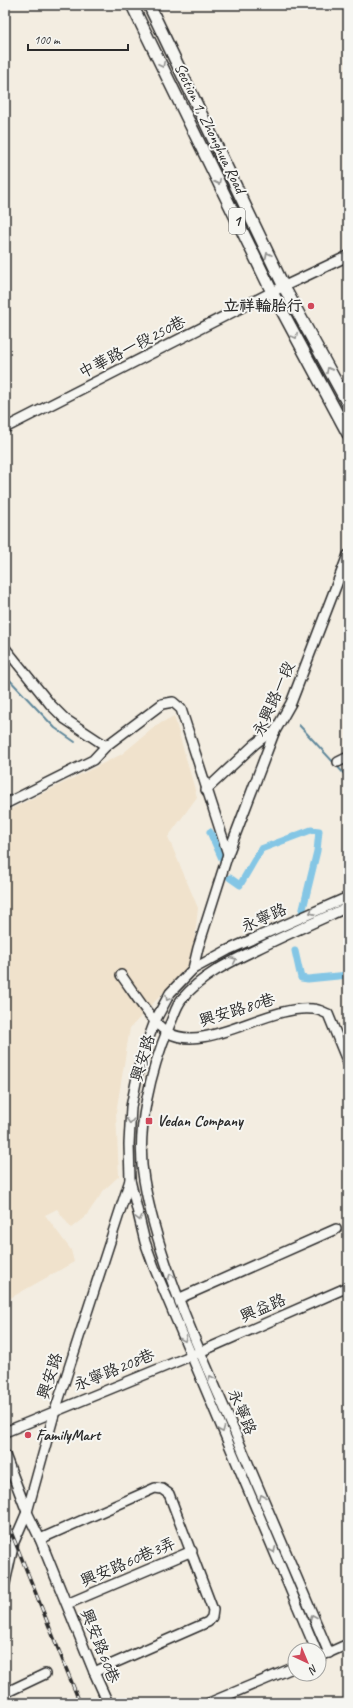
<svg xmlns="http://www.w3.org/2000/svg" width="353" height="1708" viewBox="0 0 353 1708" font-family="Caveat,'LXGW WenKai TC',sans-serif">
<style>
.built{fill:#f0e2cc}
.lines{fill:none;stroke-linecap:round;stroke-linejoin:round}
.stream{stroke:#60889b;stroke-width:2}
.canal{stroke:#84c6e5;stroke-width:7}
.minor-casing{stroke:#2b2b2b;stroke-width:12}
.major-casing{stroke:#2b2b2b;stroke-width:14}
.minor{stroke:#f6f6f2;stroke-width:9}
.major{stroke:#f6f6f2;stroke-width:11}
.rail-casing{stroke:#2b2b2b;stroke-width:3.5}
.rail{stroke:#f6f6f2;stroke-width:2;stroke-dasharray:6;stroke-linecap:butt}
.oneway{stroke:#90908e}
.poi-dot{fill:#d1495b;stroke:#f6f6f2;stroke-width:1.5}
.labels{text-anchor:middle;dominant-baseline:central;stroke-width:4;stroke-linejoin:round;paint-order:stroke}
.shield{fill:#f6f6f2;stroke:#686867;stroke-width:1}
.shield-label{font-size:15px;font-weight:bold;fill:#2b2b2b}
.street-label{font-size:16px;fill:#2b2b2b;stroke:#f6f6f2}
.poi-label{font-size:16px;font-weight:bold;fill:#2b2b2b;stroke:#f6f6f2;text-anchor:start}
</style>
<rect width="100%" height="100%" fill="#f3ede1"/>
<filter id="ink" filterUnits="userSpaceOnUse"><feTurbulence type="fractalNoise" baseFrequency=".025" numOctaves="2"/><feDisplacementMap in="SourceGraphic" scale="8" xChannelSelector="R" yChannelSelector="G"/><feConvolveMatrix kernelMatrix="1 2 1 2 8 2 1 2 1" color-interpolation-filters="sRGB"/></filter>
<g filter="url(#ink)">
<path class="built" d="M 174,716 L 197,797 L 168,837 L 198,908 L 192,962 L 130,1028 L 116,1113 L 119,1176 L 104,1190 L 86,1216 L 71,1228 L 57,1209 L 45,1215 L 71,1250 L 74,1262 L 5,1301 L 5,812 L 122,754 L 157,725 Z"/>
<g class="lines">
<g class="stream">
<path d="M 5,675 L 55,728 L 75,742"/>
<path d="M 299,725 L 348,778"/>
</g>
<g class="canal">
<path d="M 210,832 L 224,863"/>
<path d="M 230,878 L 240,885 L 261,849 L 311,830 L 319,831 L 317,851 L 302,913"/>
<path d="M 295,951 L 301,978 L 308,979 L 348,975"/>
</g>
<defs>
<g id="minor">
<path d="M 5,428 L 272,292 L 348,256"/>
<path d="M 5,648 L 50,704 L 65,719 L 106,746 L 162,704 L 173,702 L 181,709 L 228,854"/>
<path d="M 338,762 L 348,757"/>
<path d="M 206,790 L 255,744 L 268,734 L 274,733"/>
<path d="M 5,804 L 93,760 L 106,746"/>
<path d="M 193,969 L 228,950 L 348,897"/>
<path d="M 121,975 C 133,991 152,1023 167,1032 C 205,1055 268,1004 313,1009 C 318,1009 323,1012 328,1014 L 348,1063"/>
<path d="M 130,1180 L 145,1242 L 154,1267 L 316,1650"/>
<path d="M 180,1298 L 336,1229"/>
<path d="M 5,1432 L 200,1352 L 348,1287"/>
<path d="M 5,1455 L 27,1512 L 40,1539 L 94,1672 L 108,1703"/>
<path d="M 40,1539 L 155,1488 L 162,1489 L 169,1494 L 213,1610 L 212,1617 L 208,1622 L 94,1672"/>
<path d="M 5,1583 L 14,1542 L 27,1512 L 55,1411 L 130,1180 L 129,1144 L 131,1107 L 139,1067 L 145,1048 L 155,1021 L 170,993 L 193,969 L 198,948 L 228,854 L 274,733 L 291,703 L 348,555"/>
<path d="M 67,1604 L 192,1551"/>
<path d="M 329,1653 C 294,1571 259,1489 224,1407 C 193,1336 157,1256 144,1180 C 135,1131 151,1069 170,1024 C 174,1016 176,1006 182,999 C 201,976 228,963 255,950 C 285,935 317,921 348,907"/>
<path d="M 319,1657 L 348,1644"/>
<path d="M 5,1693 L 45,1674"/>
<path d="M 209,1703 L 295,1667"/>
</g>
<g id="major">
<path d="M 132,5 L 272,292 L 348,434"/>
<path d="M 149,5 L 284,287 L 348,404"/>
</g>
</defs>
<use href="#minor" class="minor-casing"/>
<use href="#major" class="major-casing"/>
<use href="#minor" class="minor"/>
<use href="#major" class="major"/>
<defs>
<path id="rail" d="M 5,1517 L 80,1703"/>
</defs>
<use href="#rail" class="rail-casing"/>
<use href="#rail" class="rail"/>
</g>
<defs><path id="oneway-chevron" d="M-2-3.5L2.5 0L-2 3.5" fill="none" stroke-width="1.6" stroke-linecap="round" stroke-linejoin="round"/></defs>
<g class="oneway">
<use href="#oneway-chevron" transform="translate(162 65) rotate(64)"/>
<use href="#oneway-chevron" transform="translate(218 182) rotate(64)"/>
<use href="#oneway-chevron" transform="translate(268 255) rotate(-116)"/>
<use href="#oneway-chevron" transform="translate(295 336) rotate(62)"/>
<use href="#oneway-chevron" transform="translate(329 370) rotate(-119)"/>
<use href="#oneway-chevron" transform="translate(312 912) rotate(156)"/>
<use href="#oneway-chevron" transform="translate(234 960) rotate(-26)"/>
<use href="#oneway-chevron" transform="translate(168 998) rotate(119)"/>
<use href="#oneway-chevron" transform="translate(130 1121) rotate(93)"/>
<use href="#oneway-chevron" transform="translate(139 1218) rotate(76)"/>
<use href="#oneway-chevron" transform="translate(171 1276) rotate(-111)"/>
<use href="#oneway-chevron" transform="translate(184 1339) rotate(68)"/>
<use href="#oneway-chevron" transform="translate(211 1378) rotate(-113)"/>
<use href="#oneway-chevron" transform="translate(222 1430) rotate(67)"/>
<use href="#oneway-chevron" transform="translate(262 1497) rotate(-113)"/>
<use href="#oneway-chevron" transform="translate(273 1550) rotate(67)"/>
<use href="#oneway-chevron" transform="translate(313 1617) rotate(-113)"/>
</g>
</g>
<g class="poi-dot">
<circle cx="311" cy="306" r="4"/>
<rect x="145" y="1117" width="8" height="8" rx="2"/>
<circle cx="28" cy="1435" r="4"/>
</g>
<g class="labels">
<rect class="shield" x="229" y="208" width="16" height="26" rx="3"/>
<g class="shield-label">
<text x="237" y="221">1</text>
</g>
<g class="street-label">
<text transform="translate(210 128) rotate(64)">Section 1, Zhonghua Road</text>
<text transform="translate(132 347) rotate(-27)">中華路一段250巷</text>
<text transform="translate(274 699) rotate(-66)">永興路一段</text>
<text transform="translate(264 918) rotate(-24)">永寧路</text>
<text transform="translate(237 1010) rotate(-17)">興安路80巷</text>
<text transform="translate(143 1058) rotate(-73)">興安路</text>
<text transform="translate(263 1308) rotate(-23)">興益路</text>
<text transform="translate(114 1370) rotate(-22)">永寧路208巷</text>
<text transform="translate(50 1376) rotate(-72)">興安路</text>
<text transform="translate(242 1412) rotate(67)">永寧路</text>
<text transform="translate(128 1562) rotate(-23)">興安路60巷3弄</text>
<text transform="translate(100 1646) rotate(68)">興安路60巷</text>
</g>
<g class="poi-label">
<text x="303" y="306" text-anchor="end">立祥輪胎行</text>
<text x="157" y="1121">Vedan Company</text>
<text x="36" y="1435">FamilyMart</text>
</g>
</g>
<rect width="353" height="1708" fill="none" stroke="#f6f6f2" stroke-width="20"/>
<rect x="10" y="10" width="333" height="1688" fill="none" stroke="#2b2b2b" stroke-width="1.5" filter="url(#ink)"/>
<g transform="translate(307 1662) rotate(136)"><circle r="19" fill="#f6f6f2" stroke="#a5a5a2"/>
<path d="M0-3L7 15L0 10L-7 15Z" fill="#d1495b"/>
<text y="-6" font-size="11" font-weight="bold" text-anchor="middle" fill="#2b2b2b">N</text>
</g>
<path d="M28 44v6h100v-6" fill="none" stroke="#2b2b2b" stroke-width="2"/>
<text x="34" y="44" font-size="12" fill="#2b2b2b" stroke="#f6f6f2" stroke-width="3" paint-order="stroke">100 m</text>
</svg>
